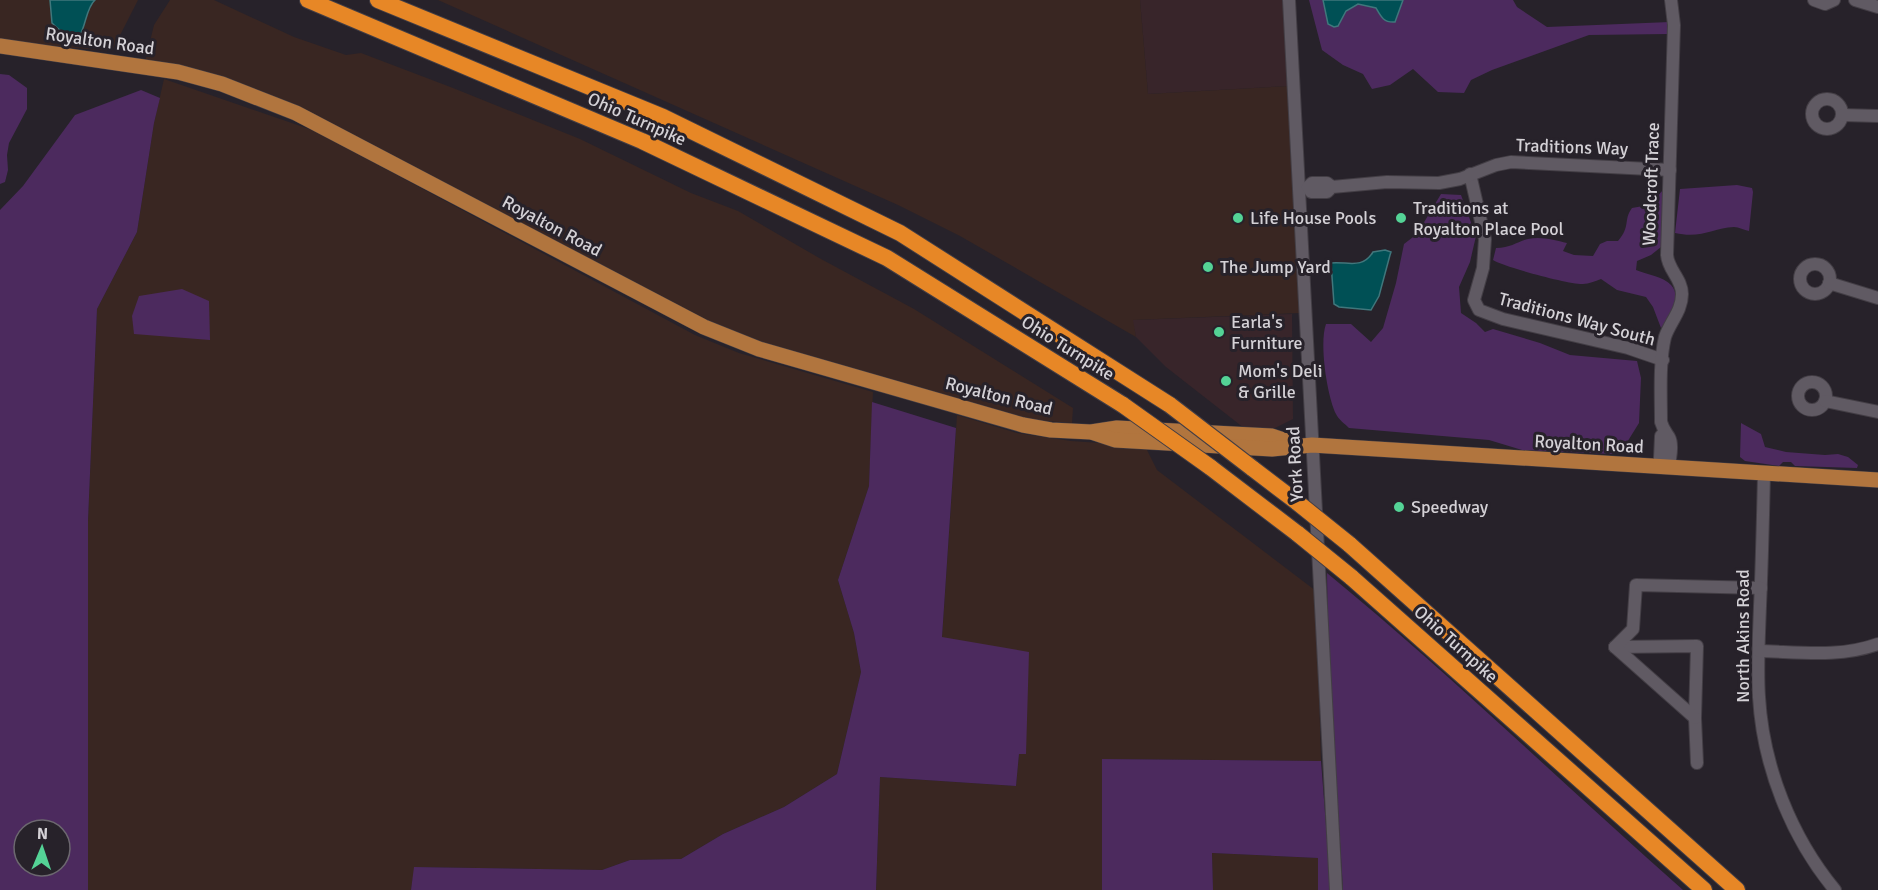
<svg xmlns="http://www.w3.org/2000/svg" width="1878" height="890" viewBox="0 0 1878 890" font-family="Signika,sans-serif">
<style>
.commercial{fill:#38252a}
.industrial{fill:#392622}
.green{fill:#4c2a5e;fill-rule:evenodd}
.water{fill:#005055;stroke:#40777c;stroke-width:1.5}
.lines{fill:none;stroke-linecap:round;stroke-linejoin:round}
.minor-casing{stroke:#433e45;stroke-width:14}
.major-casing{stroke:#433e45;stroke-width:16}
.highway-casing{stroke:#433e45;stroke-width:18}
.minor{stroke:#605a63;stroke-width:12}
.major{stroke:#b1753e;stroke-width:15}
.highway{stroke:#e78726;stroke-width:16}
.highway-bridge-casing{stroke:#433e45;stroke-width:18;stroke-linecap:butt}
.highway-bridge{stroke:#e78726;stroke-width:16}
.poi-dot{fill:#54d396;stroke:#27222a;stroke-width:2}
.labels{text-anchor:middle;dominant-baseline:central;stroke-width:6;stroke-linejoin:round;paint-order:stroke}
.street-label{font-size:18px;fill:#d4d1d6;stroke:#27222a}
.poi-label{font-size:18px;fill:#d4d1d6;stroke:#27222a;text-anchor:start}
</style>
<rect width="100%" height="100%" fill="#27222a"/>
<g class="commercial">
<path d="M 1140,0 L 1285,0 L 1289,86 L 1148,94 Z"/>
<path d="M 1292,314 L 1293,419 L 1271,430 L 1244,428 L 1166,367 L 1136,337 L 1132,320 Z"/>
</g>
<g class="industrial">
<path d="M 0,0 L 138,0 L 112,51 L 0,42 Z"/>
<path d="M 170,0 L 214,0 L 294,37 L 346,55 L 361,53 L 453,88 L 580,139 L 691,193 L 738,211 L 821,259 L 914,309 L 1073,408 L 1072,423 L 1033,420 L 951,398 L 720,331 L 318,119 L 145,62 L 154,25 Z"/>
<path d="M 438,0 L 1140,0 L 1148,94 L 1289,86 L 1300,313 L 1133,320 L 1136,337 L 960,236 L 898,205 Z"/>
<path d="M 164,79 L 315,131 L 695,335 L 739,353 L 873,392 L 869,486 L 838,580 L 854,633 L 861,672 L 837,774 L 784,807 L 723,834 L 681,859 L 630,860 L 602,870 L 415,867 L 411,890 L 88,890 L 88,521 L 97,309 L 137,232 L 154,123 Z"/>
<path d="M 957,415 L 1017,433 L 1071,441 L 1145,446 L 1157,470 L 1316,591 L 1321,761 L 1102,759 L 1102,890 L 876,890 L 880,777 L 1016,786 L 1019,754 L 1026,754 L 942,638 Z"/>
<path d="M 1212,853 L 1318,858 L 1318,890 L 1213,890 Z"/>
</g>
<g class="green">
<path d="M 1309,0 L 1513,0 L 1517,7 L 1547,27 L 1670,22 L 1668,34 L 1589,35 L 1492,70 L 1471,80 L 1464,93 L 1438,92 L 1413,69 L 1390,85 L 1372,89 L 1363,74 L 1343,65 L 1322,50 Z"/>
<path d="M 0,74 L 9,75 L 27,88 L 27,109 L 9,143 L 7,155 L 8,170 L 5,182 L 0,184 Z"/>
<path d="M 141,90 L 160,98 L 154,123 L 137,232 L 97,309 L 88,521 L 88,890 L 0,890 L 0,210 L 23,186 L 75,115 ZM 24,830 L 60,830 L 60,866 L 24,866 Z"/>
<path d="M 1737,185 L 1752,188 L 1753,192 L 1749,231 C 1744,230 1739,227 1734,227 C 1713,228 1701,239 1675,233 L 1680,189 Z"/>
<path d="M 1664,189 L 1661,247 L 1651,255 L 1637,261 L 1636,270 C 1646,274 1664,277 1671,285 C 1683,298 1669,318 1661,328 L 1653,307 L 1646,297 L 1617,290 L 1601,279 C 1595,281 1589,284 1583,284 C 1571,285 1501,266 1493,260 L 1496,248 C 1511,248 1516,242 1528,239 C 1541,236 1555,240 1567,243 L 1563,251 L 1574,255 L 1593,256 L 1600,244 L 1607,241 L 1618,241 C 1631,226 1623,220 1632,208 L 1649,205 Z"/>
<path d="M 1441,194 L 1461,195 L 1476,236 L 1470,262 L 1459,287 L 1461,313 L 1476,323 L 1485,332 L 1493,329 L 1540,343 L 1570,355 L 1637,361 L 1641,378 L 1639,423 L 1621,452 L 1612,454 L 1522,450 L 1489,440 L 1349,428 C 1345,424 1338,419 1336,414 C 1327,396 1319,343 1326,324 L 1351,324 L 1371,342 L 1383,328 L 1396,283 L 1404,244 L 1417,234 Z"/>
<path d="M 182,289 L 209,301 L 210,340 L 134,334 L 132,316 L 139,296 Z"/>
<path d="M 872,402 L 956,428 L 942,637 L 1029,652 L 1026,754 L 1019,754 L 1016,786 L 880,777 L 876,890 L 411,890 L 414,867 L 602,870 L 630,860 L 681,859 L 723,834 L 784,807 L 837,774 L 861,672 L 854,633 L 838,580 L 869,486 Z"/>
<path d="M 1741,423 L 1761,434 L 1765,447 L 1786,452 L 1825,455 L 1838,454 L 1848,457 L 1858,465 L 1857,468 L 1795,466 L 1791,462 L 1783,462 L 1779,466 L 1745,461 L 1740,457 Z"/>
<path d="M 1327,573 C 1450,674 1564,785 1683,890 L 1343,890 L 1328,648 Z"/>
<path d="M 1102,759 L 1321,761 L 1331,890 L 1318,890 L 1318,858 L 1212,853 L 1213,890 L 1102,890 Z"/>
</g>
<g class="water">
<path d="M 50,0 L 95,0 C 87,7 86,23 81,33 C 68,38 61,32 52,23 Z"/>
<path d="M 1323,0 L 1403,0 L 1395,22 C 1384,23 1381,17 1376,8 L 1358,4 L 1346,11 L 1338,26 L 1334,27 L 1328,24 Z"/>
<path d="M 1385,250 L 1391,252 L 1390,255 L 1379,296 L 1371,310 L 1339,307 L 1334,304 L 1331,263 C 1347,261 1362,270 1373,252 Z"/>
</g>
<g class="lines">
<defs>
<g id="minor">
<path d="M 1289,0 L 1336,890"/>
<path d="M 1814,0 L 1825,4 L 1834,0"/>
<path d="M 1855,0 L 1878,7"/>
<circle cx="1827" cy="114" r="15"/>
<path d="M 1842,115 L 1878,116"/>
<path d="M 1470,174 L 1485,239 L 1483,268 L 1474,300 L 1479,310 L 1503,319 L 1628,348 L 1663,360"/>
<path d="M 1332,187 L 1327,192 L 1311,192 L 1308,187 L 1312,183 L 1327,183 L 1332,187 L 1387,182 L 1439,183 L 1460,179 L 1496,165 L 1511,162 L 1670,170"/>
<circle cx="1815" cy="279" r="15"/>
<path d="M 1829,283 L 1878,298"/>
<circle cx="1812" cy="396" r="14"/>
<path d="M 1825,401 L 1878,412"/>
<path d="M 1664,433 L 1661,436 L 1660,458 L 1665,463 L 1670,459 C 1671,453 1672,442 1669,437 C 1665,431 1663,429 1661,422 C 1661,396 1659,362 1665,337 C 1670,322 1682,311 1682,294 C 1682,279 1668,270 1667,255 L 1674,25 L 1671,0"/>
<path d="M 1764,474 C 1763,518 1762,562 1760,606 C 1759,636 1757,667 1759,697 C 1763,766 1791,837 1835,890"/>
<path d="M 1615,647 L 1697,646 L 1695,718 L 1697,763"/>
<path d="M 1615,647 L 1633,629 L 1636,585 L 1761,588"/>
<path d="M 1615,647 L 1695,718"/>
<path d="M 1759,651 C 1799,652 1840,658 1878,644"/>
</g>
<g id="major">
<path d="M 0,46 L 178,72 L 222,84 L 296,113 L 704,327 L 759,349 L 1023,425 L 1051,430 L 1091,432 L 1117,428 L 1272,436 L 1299,445"/>
<path d="M 1094,433 L 1115,440 L 1272,449 L 1312,445 L 1878,480"/>
</g>
<g id="highway">
<path d="M 308,0 L 642,141 L 887,258 L 1123,405"/>
<path d="M 378,0 L 663,117 L 900,233 L 1170,405"/>
<path d="M 1210,467 L 1298,534"/>
<path d="M 1252,468 L 1298,503"/>
<path d="M 1349,544 L 1737,890"/>
<path d="M 1351,577 L 1704,890"/>
</g>
</defs>
<use href="#minor" class="minor-casing"/>
<use href="#major" class="major-casing"/>
<use href="#highway" class="highway-casing"/>
<use href="#minor" class="minor"/>
<use href="#major" class="major"/>
<use href="#highway" class="highway"/>
<defs>
<g id="highway-bridge">
<path d="M 1123,405 L 1210,467"/>
<path d="M 1170,405 L 1252,468"/>
<path d="M 1298,503 L 1349,544"/>
<path d="M 1298,534 L 1351,577"/>
</g>
</defs>
<use href="#highway-bridge" class="highway-bridge-casing"/>
<use href="#highway-bridge" class="highway-bridge"/>
</g>
<g class="poi-dot">
<circle cx="1238" cy="218" r="6"/>
<circle cx="1401" cy="218" r="6"/>
<circle cx="1208" cy="267" r="6"/>
<circle cx="1219" cy="332" r="6"/>
<circle cx="1226" cy="381" r="6"/>
<circle cx="1399" cy="507" r="6"/>
</g>
<g class="labels">
<g class="street-label">
<text transform="translate(100 41) rotate(8)">Royalton Road</text>
<text transform="translate(637 119) rotate(24)">Ohio Turnpike</text>
<text transform="translate(1572 147) rotate(2)">Traditions Way</text>
<text transform="translate(1651 184) rotate(-88)">Woodcroft Trace</text>
<text transform="translate(552 226) rotate(28)">Royalton Road</text>
<text transform="translate(1577 319) rotate(15)">Traditions Way South</text>
<text transform="translate(1068 348) rotate(32)">Ohio Turnpike</text>
<text transform="translate(999 396) rotate(14)">Royalton Road</text>
<text transform="translate(1589 444) rotate(3)">Royalton Road</text>
<text transform="translate(1295 464) rotate(-93)">York Road</text>
<text transform="translate(1743 636) rotate(-90)">North Akins Road</text>
<text transform="translate(1456 644) rotate(42)">Ohio Turnpike</text>
</g>
<g class="poi-label">
<text x="1413" y="208">Traditions at<tspan x="1413" dy="21">Royalton Place Pool</tspan></text>
<text x="1250" y="218">Life House Pools</text>
<text x="1220" y="267">The Jump Yard</text>
<text x="1231" y="322">Earla's<tspan x="1231" dy="21">Furniture</tspan></text>
<text x="1238" y="371">Mom's Deli<tspan x="1238" dy="21">&amp; Grille</tspan></text>
<text x="1411" y="507">Speedway</text>
</g>
</g>
<g transform="translate(42 848) rotate(2)"><circle r="28" fill="#27222a" stroke="#6c686f" stroke-width="1.5"/>
<path d="M0-4.5L10 22L0 15L-10 22Z" fill="#54d396"/>
<text y="-9" font-size="16" font-weight="bold" text-anchor="middle" fill="#d4d1d6">N</text>
</g>
</svg>
